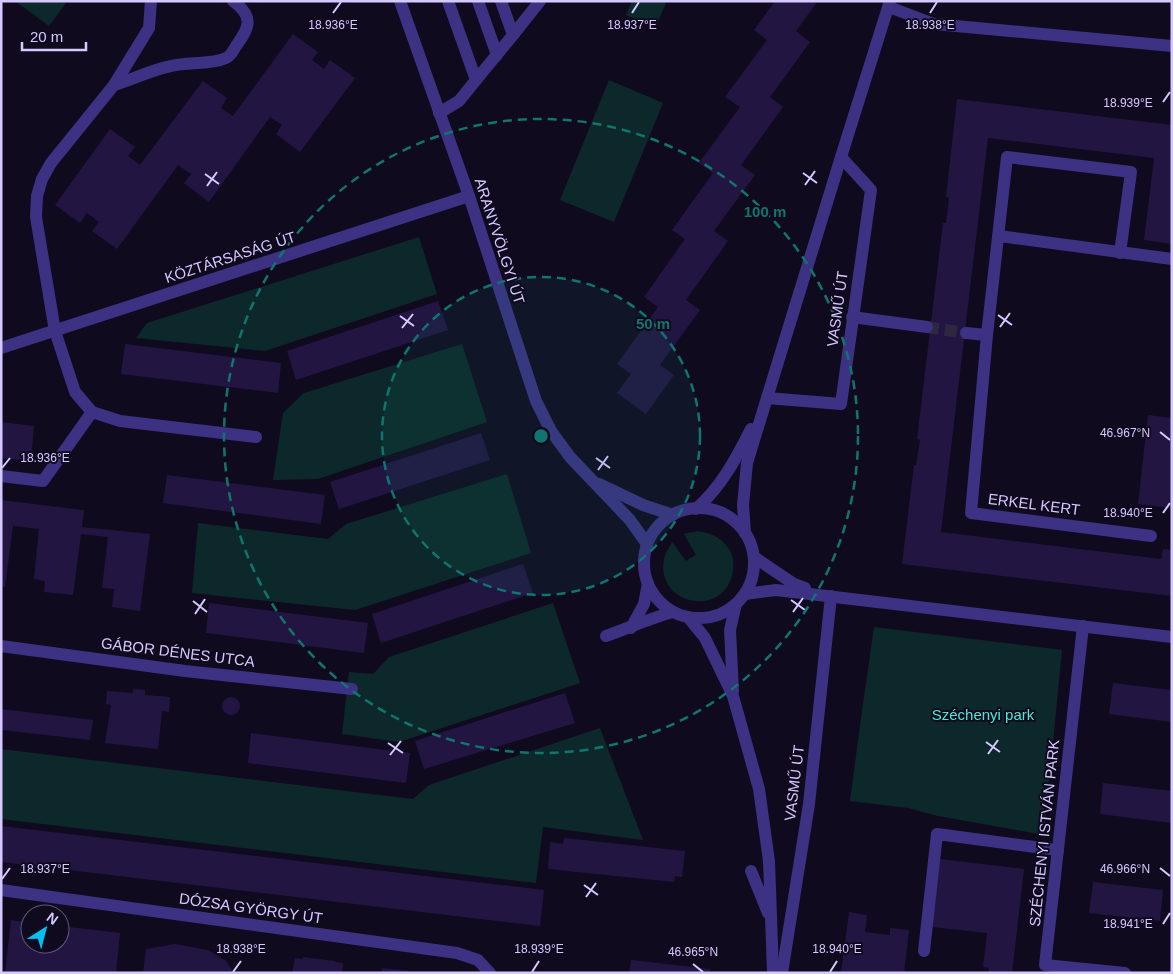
<svg xmlns="http://www.w3.org/2000/svg" width="1173" height="974" viewBox="0 0 1173 974" font-family="Arial,sans-serif">
<style>
.green{fill:#0d282a}
.building{fill:#231542}
.lines{fill:none;stroke-linecap:round;stroke-linejoin:round}
.minor-tunnel{stroke:#2e2741;stroke-width:12;stroke-dasharray:12 6;stroke-linecap:butt}
.minor{stroke:#3d3183;stroke-width:12}
.ticks{fill:none;stroke:#d5c9ff;stroke-width:2}
.ring{fill:none;stroke:#0f766e;stroke-width:2.5;stroke-dasharray:9 6}
.labels{text-anchor:middle;dominant-baseline:central;stroke-width:4;stroke-linejoin:round;paint-order:stroke}
.street-label{font-size:15px;fill:#d5c9ff;stroke:#100a1f}
.park-label{font-size:15px;fill:#4be9d2;stroke:#100a1f}
.ticks-label{font-size:12px;text-anchor:middle;fill:#d5c9ff;stroke:#100a1f;stroke-width:4;stroke-linejoin:round;paint-order:stroke}
.centre{fill:#0f766e;stroke:#100a1f;stroke-width:2.5}
.ring-label{font-size:15px;text-anchor:middle;font-weight:bold;fill:#0f766e;stroke:#100a1f;stroke-width:4;stroke-linejoin:round;paint-order:stroke}
</style>
<rect width="100%" height="100%" fill="#100a1f"/>
<g class="green">
<path d="M 15,1 L 64,1 L 66,3 L 49,26 Z"/>
<path d="M 632,1 L 667,1 L 655,28 L 626,15 Z"/>
<path d="M 609,80 L 663,103 L 614,222 L 560,200 Z"/>
<path d="M 419,237 L 437,294 L 265,351 L 136,338 L 147,323 Z"/>
<path d="M 462,344 L 487,422 L 318,479 L 273,480 L 283,413 L 304,393 Z"/>
<path d="M 507,474 L 531,553 L 355,610 L 192,593 L 198,523 L 328,539 L 346,524 Z"/>
<path d="M 697,531 C 713,533 724,539 731,553 C 734,560 734,568 732,576 C 720,619 655,603 664,559 C 665,553 670,547 672,542 L 686,561 L 696,555 L 684,534 Z"/>
<path d="M 553,603 L 580,683 L 399,742 L 342,734 L 349,672 L 373,674 L 389,657 Z"/>
<path d="M 874,627 L 1062,650 L 1044,835 L 938,816 L 908,808 L 850,801 L 861,718 Z"/>
<path d="M 600,728 L 643,840 L 543,827 L 536,883 L 1,819 L 1,749 L 413,799 L 429,785 Z"/>
</g>
<g class="building">
<path d="M 775,1 L 818,1 L 796,31 L 810,42 L 770,97 L 783,107 L 741,165 L 755,175 L 714,231 L 728,241 L 686,300 L 700,310 L 660,365 L 674,375 L 646,414 L 617,393 L 631,374 L 617,364 L 658,307 L 644,297 L 685,239 L 672,230 L 713,173 L 699,163 L 740,107 L 725,97 L 767,40 L 754,30 Z"/>
<path d="M 293,34 L 318,52 L 312,60 L 324,69 L 330,60 L 355,78 L 300,152 L 276,134 L 282,125 L 270,117 L 209,202 L 184,183 L 191,174 L 178,165 L 117,249 L 92,231 L 99,222 L 87,213 L 80,223 L 55,205 L 110,129 L 135,147 L 128,156 L 140,165 L 203,81 L 227,98 L 221,108 L 233,116 Z"/>
<path d="M 957,99 L 1172,125 L 1172,244 L 1144,240 L 1154,158 L 988,138 L 941,532 L 1161,559 L 1163,549 L 1172,550 L 1172,596 L 902,564 L 914,465 L 916,465 L 920,440 L 917,439 L 943,223 L 946,223 L 949,198 L 946,197 Z"/>
<path d="M 438,301 L 448,330 L 296,380 L 287,351 Z"/>
<path d="M 125,344 L 281,363 L 278,393 L 121,374 Z"/>
<path d="M 1148,415 L 1172,418 L 1172,508 L 1138,504 Z"/>
<path d="M 1,422 L 34,426 L 31,461 L 1,458 Z"/>
<path d="M 481,433 L 490,460 L 339,509 L 330,482 Z"/>
<path d="M 167,475 L 325,495 L 321,524 L 163,503 Z"/>
<path d="M 1,500 L 83,510 L 84,510 L 82,527 L 150,534 L 140,611 L 112,607 L 114,589 L 102,588 L 108,537 L 81,534 L 73,595 L 44,592 L 45,581 L 34,579 L 39,529 L 13,526 L 5,587 L 1,586 Z"/>
<path d="M 523,564 L 533,593 L 381,643 L 372,614 Z"/>
<path d="M 209,603 L 368,623 L 364,653 L 206,633 Z"/>
<path d="M 1113,683 L 1172,690 L 1172,722 L 1109,714 Z"/>
<path d="M 133,689 L 145,690 L 145,695 L 170,697 L 169,712 L 162,711 L 158,749 L 105,743 L 111,705 L 106,704 L 107,691 L 133,693 Z"/>
<path d="M 565,693 L 575,723 L 424,769 L 415,741 Z"/>
<circle cx="231" cy="706" r="9"/>
<path d="M 1,709 L 93,720 L 90,740 L 1,730 Z"/>
<path d="M 251,733 L 410,753 L 406,783 L 248,763 Z"/>
<path d="M 1103,783 L 1172,791 L 1171,823 L 1100,814 Z"/>
<path d="M 1,826 L 544,890 L 540,926 L 1,862 Z"/>
<path d="M 564,838 L 685,851 L 682,877 L 675,876 L 674,882 L 548,869 L 550,842 L 563,844 Z"/>
<path d="M 940,859 L 1024,869 L 1012,973 L 988,973 L 989,968 L 983,967 L 987,933 L 932,927 Z"/>
<path d="M 1093,882 L 1163,890 L 1160,921 L 1089,913 Z"/>
<path d="M 849,912 L 867,915 L 865,932 L 890,935 L 890,928 L 909,930 L 904,973 L 841,973 Z"/>
<path d="M 11,920 L 30,923 L 30,944 L 60,944 L 60,926 L 120,933 L 116,973 L 5,973 Z"/>
<path d="M 175,944 L 208,950 L 226,961 L 234,973 L 143,973 L 146,949 Z"/>
<path d="M 303,957 L 335,961 L 335,962 L 343,963 L 342,973 L 292,973 L 295,958 L 303,959 Z"/>
<path d="M 631,960 L 710,969 L 710,973 L 629,973 Z"/>
<path d="M 382,968 L 409,971 L 409,973 L 382,973 Z"/>
</g>
<g class="lines">
<path class="minor-tunnel" d="M 927,327 L 966,333"/>
<g class="minor">
<path d="M 151,1 L 149,28 L 114,85 L 51,163 L 42,179 L 37,196 L 36,217 L 55,331 L 75,392 L 92,412 L 120,421 L 256,437"/>
<path d="M 400,1 L 469,196 L 536,401 L 551,431 L 570,457 L 630,520 L 647,544"/>
<path d="M 478,1 L 497,55"/>
<path d="M 889,7 L 934,24 L 1172,46"/>
<path d="M 513,35 L 540,1"/>
<path d="M 476,80 L 513,35 L 501,1"/>
<path d="M 114,85 C 137,78 160,66 184,64 C 199,62 212,64 226,58 C 231,56 233,51 236,46 C 249,28 255,17 233,1"/>
<path d="M 439,113 L 459,101 L 476,80 L 448,1"/>
<path d="M 999,236 L 1172,259"/>
<path d="M 1120,253 L 1131,172 L 1007,157 L 987,335 L 971,513 L 1151,536"/>
<path d="M 852,317 L 927,327"/>
<path d="M 966,333 L 987,335"/>
<path d="M 1,348 L 469,196"/>
<path d="M 767,398 L 841,404 L 871,190 L 841,157"/>
<path d="M 1,476 L 43,481 L 92,412"/>
<path d="M 599,484 L 643,505 L 673,515"/>
<circle cx="699" cy="563" r="55"/>
<path d="M 696,509 C 721,487 736,459 751,429"/>
<path d="M 745,533 L 743,505 L 747,463 L 841,157 L 890,1"/>
<path d="M 754,557 L 794,584 L 805,588"/>
<path d="M 745,594 L 776,590 L 1172,637"/>
<path d="M 688,617 L 705,638 L 733,696 L 759,789 L 769,861 L 773,973"/>
<path d="M 1083,626 L 1045,965 L 1125,973"/>
<path d="M 631,628 L 644,604 L 648,583"/>
<path d="M 606,636 C 629,628 650,618 673,612"/>
<path d="M 1,646 L 185,671 L 352,689"/>
<path d="M 733,691 L 730,630 L 736,604"/>
<path d="M 751,871 L 768,913"/>
<path d="M 1,890 L 457,953 L 478,960 L 490,973"/>
<path d="M 924,951 L 937,834 L 1058,850"/>
<path d="M 782,973 L 809,804 L 831,596"/>
</g>
</g>
<path class="ticks" d="M 333,13 L 341,2M 632,13 L 639,2M 930,13 L 937,2M 1163,102 L 1170,92M 803,173 L 817,183M 205,174 L 219,184M 805,185 L 815,171M 207,186 L 217,172M 998,315 L 1012,325M 400,316 L 414,326M 1000,327 L 1010,313M 402,328 L 413,314M 1160,432 L 1170,440M 596,458 L 610,468M 2,468 L 10,458M 598,470 L 608,456M 1163,513 L 1170,503M 791,600 L 805,610M 193,601 L 207,612M 793,612 L 803,598M 195,614 L 205,599M 986,742 L 1000,752M 388,743 L 403,753M 988,754 L 998,740M 390,755 L 401,741M 1160,868 L 1170,876M 2,879 L 10,868M 584,885 L 598,895M 586,897 L 596,883M 1163,924 L 1170,913M 693,964 L 703,972M 233,972 L 241,961M 532,972 L 539,961M 830,972 L 837,961"/>
<circle cx="541" cy="436" r="159" fill="#0f766e" fill-opacity=".12"/>
<g class="ring">
<circle cx="541" cy="436" r="159"/>
<circle cx="541" cy="436" r="317"/>
</g>
<g class="labels">
<g class="street-label">
<text transform="translate(500 241) rotate(72)">ARANYVÖLGYI ÚT</text>
<text transform="translate(230 257) rotate(-18)">KÖZTÁRSASÁG ÚT</text>
<text transform="translate(837 309) rotate(-82)">VASMŰ ÚT</text>
<text transform="translate(1034 504) rotate(7)">ERKEL KERT</text>
<text transform="translate(178 652) rotate(7)">GÁBOR DÉNES UTCA</text>
<text transform="translate(794 783) rotate(-83)">VASMŰ ÚT</text>
<text transform="translate(1044 833) rotate(-84)">SZÉCHENYI ISTVÁN PARK</text>
<text transform="translate(251 908) rotate(8)">DÓZSA GYÖRGY ÚT</text>
</g>
<g class="park-label">
<text x="983" y="714">Széchenyi park</text>
</g>
</g>
<g class="ticks-label">
<text x="333" y="29">18.936°E</text>
<text x="632" y="29">18.937°E</text>
<text x="930" y="29">18.938°E</text>
<text x="1128" y="107">18.939°E</text>
<text x="1125" y="437">46.967°N</text>
<text x="45" y="462">18.936°E</text>
<text x="1128" y="517">18.940°E</text>
<text x="1125" y="873">46.966°N</text>
<text x="45" y="873">18.937°E</text>
<text x="1128" y="928">18.941°E</text>
<text x="241" y="953">18.938°E</text>
<text x="539" y="953">18.939°E</text>
<text x="837" y="953">18.940°E</text>
<text x="693" y="956">46.965°N</text>
</g>
<circle cx="541" cy="436" r="8" class="centre"/>
<g class="ring-label">
<text x="765" y="217">100 m</text>
<text x="653" y="329">50 m</text>
</g>
<rect width="1173" height="974" fill="none" stroke="#d5c9ff" stroke-width="5"/>
<g transform="translate(45 929) rotate(36)"><circle r="24" fill="#100a1f" stroke="#5f5679"/>
<path d="M0-4L9 19L0 12L-9 19Z" fill="#00c1f4"/>
<text y="-8" font-size="14" font-weight="bold" text-anchor="middle" fill="#d5c9ff">N</text>
</g>
<path d="M22 42v8h64v-8" fill="none" stroke="#d5c9ff" stroke-width="2.5"/>
<text x="30" y="42" font-size="15" fill="#d5c9ff" stroke="#100a1f" stroke-width="4" paint-order="stroke">20 m</text>
</svg>
